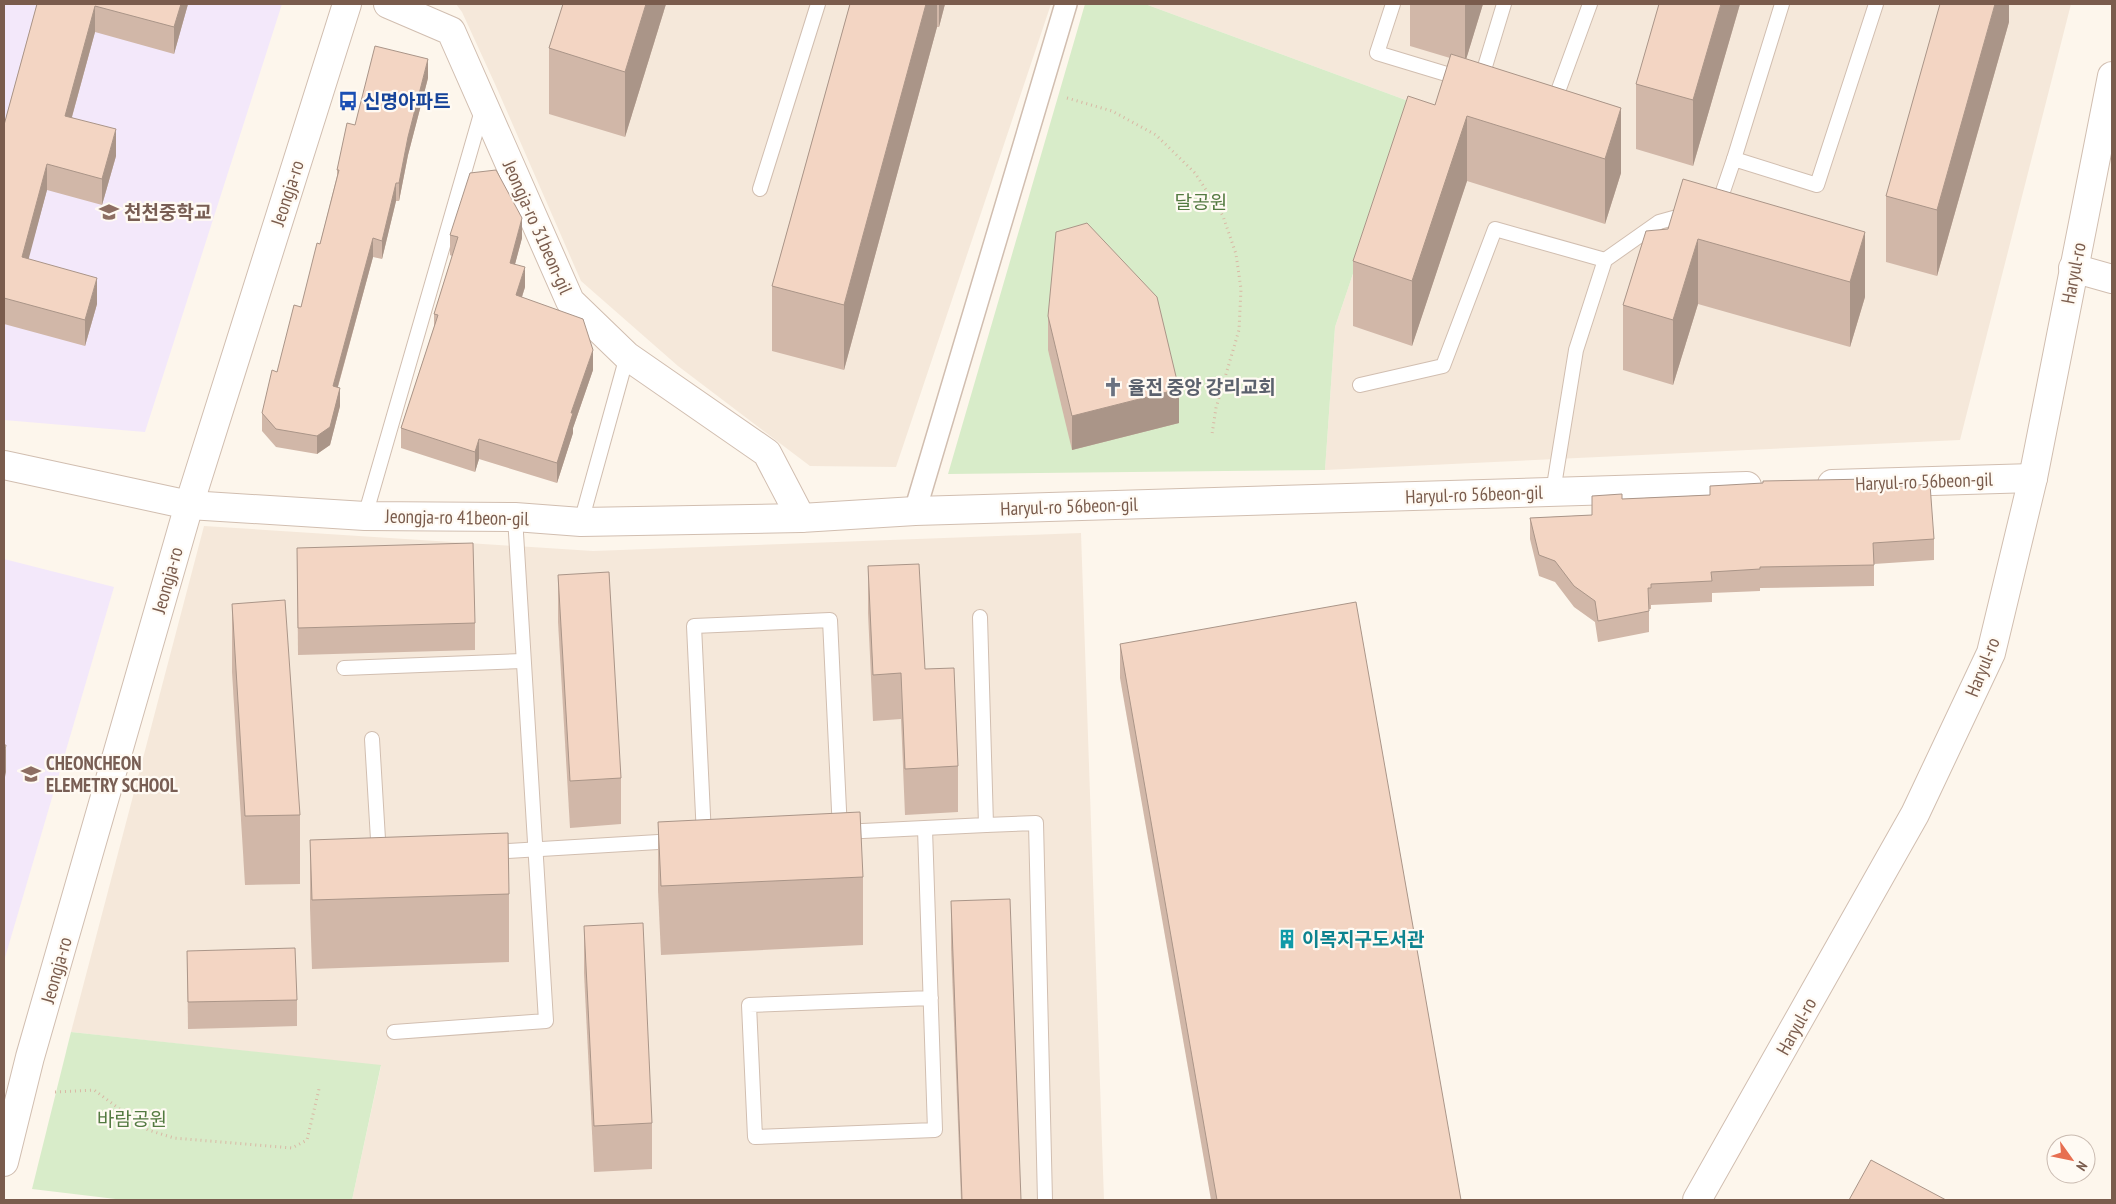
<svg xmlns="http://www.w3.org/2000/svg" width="2116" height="1204" viewBox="0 0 2116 1204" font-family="'PT Sans Narrow','Noto Sans KR',sans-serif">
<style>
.residential{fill:#f5e8da}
.education{fill:#f3e8fa}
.green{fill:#d8ecc9}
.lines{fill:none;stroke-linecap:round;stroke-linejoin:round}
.service-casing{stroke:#d1beb0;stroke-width:16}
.pedestrian-casing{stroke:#d1beb0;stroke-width:24}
.minor-casing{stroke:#d1beb0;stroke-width:30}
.tertiary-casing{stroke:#d1beb0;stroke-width:30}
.path{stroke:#d9b8a5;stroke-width:3;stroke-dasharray:1 4;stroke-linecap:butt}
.service{stroke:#fff;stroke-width:14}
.pedestrian{stroke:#fff;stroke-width:21}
.minor{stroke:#fff;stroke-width:28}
.tertiary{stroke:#fff;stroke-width:28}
.wall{fill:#d1b7a8}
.shaded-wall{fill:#aa9588}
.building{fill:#f3d5c3;stroke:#aa9588}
.labels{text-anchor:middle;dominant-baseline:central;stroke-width:4.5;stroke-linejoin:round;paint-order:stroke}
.transit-label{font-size:19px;font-weight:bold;fill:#164399;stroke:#fffaf3;text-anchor:start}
.street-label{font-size:19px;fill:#7a5c4d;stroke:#fffaf3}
.park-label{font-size:19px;fill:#537a41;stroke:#fffaf3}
.education-label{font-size:19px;font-weight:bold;fill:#785e54;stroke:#fffaf3;text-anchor:start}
.worship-label{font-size:19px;font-weight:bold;fill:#5b616d;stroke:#fffaf3;text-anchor:start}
.culture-label{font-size:19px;font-weight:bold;fill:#0d838f;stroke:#fffaf3;text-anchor:start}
</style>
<rect width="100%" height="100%" fill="#fdf6ec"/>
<g class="residential">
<path d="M 456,4 L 1051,4 L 896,467 L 810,466 L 678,366 L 581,281 L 495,84 L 462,12 Z"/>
<path d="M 1145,4 L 2071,4 L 1960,440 L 1325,470 L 1335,327 L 1411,102 Z"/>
<path d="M 204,526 L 593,551 L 1081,533 L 1104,1200 L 352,1200 L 381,1066 L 71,1032 Z"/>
</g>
<g class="education">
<path d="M 4,4 L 282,4 L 145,432 L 4,420 Z"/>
<path d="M 4,559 L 114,587 L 4,961 Z"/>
</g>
<g class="green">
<path d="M 1085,4 L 1145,4 L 1411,102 L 1335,327 L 1325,470 L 948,474 Z"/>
<path d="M 71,1032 L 381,1065 L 352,1200 L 124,1200 L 32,1189 Z"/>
</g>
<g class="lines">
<defs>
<g id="service">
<path d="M 1393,4 L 1377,53 L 1463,79"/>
<path d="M 1480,83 L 1504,4"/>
<path d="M 1553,105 L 1590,4"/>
<path d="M 1734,159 L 1782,4"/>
<path d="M 760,189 L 818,4"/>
<path d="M 1716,207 L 1718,206 L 1734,159 L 1817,185 L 1876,4"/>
<path d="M 1360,385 L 1443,366 L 1495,229 L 1605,260"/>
<path d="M 1553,492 L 1576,350 L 1605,260 L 1659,222 L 1688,214"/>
<path d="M 365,516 L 483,107"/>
<path d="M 581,522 L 627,356"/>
<path d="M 344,668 L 523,661"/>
<path d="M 372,739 L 379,856"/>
<path d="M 986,825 L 1036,823 L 1045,1200"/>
<path d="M 925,829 L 935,1130 L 755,1137 L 749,1005 L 931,998"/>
<path d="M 842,832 L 986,825 L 980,617"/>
<path d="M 704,836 L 694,626 L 830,620 L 840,831"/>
<path d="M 490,852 L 675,841"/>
<path d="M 394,1032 L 546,1021 L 515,517"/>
</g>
<path id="pedestrian" d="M 915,511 L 1066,4"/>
<g id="minor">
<path d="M 388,4 L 451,31 L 570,301 L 627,356 L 767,453 L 801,518"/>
<path d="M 2073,268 L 2112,279"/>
</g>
<g id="tertiary">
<path d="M 4,465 L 189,505 L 365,516 L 515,517 L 581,522 L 801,518 L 915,511 L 1747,486"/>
<path d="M 1832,484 L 2033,478"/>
<path d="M 4,1162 L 30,1057 L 189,505 L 347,4"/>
<path d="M 1697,1200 L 1915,814 L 1991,653 L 2033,478 L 2112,76"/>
</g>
</defs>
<use href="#service" class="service-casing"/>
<use href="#pedestrian" class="pedestrian-casing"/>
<use href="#minor" class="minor-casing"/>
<use href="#tertiary" class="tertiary-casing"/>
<g class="path">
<path d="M 1067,98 L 1112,111 L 1156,135 L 1195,173 L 1223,216 L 1236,254 L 1241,289 L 1239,330 L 1216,408 L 1212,434"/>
<path d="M 55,1092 L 94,1090 L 148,1130 L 174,1138 L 292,1148 L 307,1140 L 319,1089"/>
</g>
<use href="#service" class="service"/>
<use href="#pedestrian" class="pedestrian"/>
<use href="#minor" class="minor"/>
<use href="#tertiary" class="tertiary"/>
</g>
<g class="wall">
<path d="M 37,4 L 188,4 L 174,54 L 95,32 L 72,117 L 116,156 L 102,205 L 47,190 L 28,259 L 97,304 L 85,346 L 4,324 L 4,125 Z"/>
<path d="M 563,4 L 666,4 L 625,137 L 549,114 L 549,48 Z"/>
<path d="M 850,4 L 945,4 L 939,27 L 937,27 L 844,370 L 772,351 L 772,286 Z"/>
<path d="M 1410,4 L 1483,4 L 1466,59 L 1621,108 L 1621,173 L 1605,224 L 1467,181 L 1412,346 L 1353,326 L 1353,261 L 1435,105 L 1450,58 L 1410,46 Z"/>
<path d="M 1740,4 L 1693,166 L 1636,149 L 1636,84 Z"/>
<path d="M 2009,4 L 2009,22 L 1937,276 L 1886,262 L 1886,196 Z"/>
<path d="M 428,78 L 408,155 L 399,201 L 396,201 L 382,259 L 373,257 L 338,387 L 340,406 L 330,445 L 317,454 L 276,447 L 262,431 L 262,413 L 301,307 L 320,244 L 337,176 L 337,170 L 355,125 Z"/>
<path d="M 1646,231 L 1865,232 L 1865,297 L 1850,347 L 1698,304 L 1673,385 L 1623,370 L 1623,305 Z"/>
<path d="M 450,235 L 522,238 L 515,264 L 525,287 L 522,297 L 593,370 L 573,428 L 573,433 L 557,483 L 479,459 L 475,472 L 401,448 L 401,428 L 434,327 L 434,314 L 452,256 L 450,255 Z"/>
<path d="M 1048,316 L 1179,423 L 1072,450 L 1048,350 Z"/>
<path d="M 1710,486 L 1871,489 L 1934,539 L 1934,560 L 1874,564 L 1874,586 L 1760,588 L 1760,591 L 1712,593 L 1712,602 L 1651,605 L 1651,609 L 1649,609 L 1649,632 L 1598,642 L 1595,622 L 1574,607 L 1555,582 L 1539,576 L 1530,539 L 1530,518 L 1592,515 L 1592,496 L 1622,499 L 1710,495 Z"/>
<path d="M 297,548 L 475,623 L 475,650 L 298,655 Z"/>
<path d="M 868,566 L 925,669 L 958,766 L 958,812 L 905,815 L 901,719 L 873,721 L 868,613 Z"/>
<path d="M 558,575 L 621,778 L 621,824 L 570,828 L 558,622 Z"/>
<path d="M 232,604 L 300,815 L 300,884 L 245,885 L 232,672 Z"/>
<path d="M 1120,644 L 1461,1200 L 1211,1200 L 1120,678 Z"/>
<path d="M 658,822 L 863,877 L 863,945 L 661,955 L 658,890 Z"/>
<path d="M 310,840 L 509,894 L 509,962 L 312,969 L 310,908 Z"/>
<path d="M 951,901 L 1021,1200 L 961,1200 L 951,948 Z"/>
<path d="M 584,926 L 652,1123 L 652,1169 L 594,1172 L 584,973 Z"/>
<path d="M 187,951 L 297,1000 L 297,1026 L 188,1029 Z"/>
</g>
<g class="shaded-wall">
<path d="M 181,4 L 188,4 L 174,54 L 174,27 Z"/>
<path d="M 646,4 L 666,4 L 625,137 L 625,72 Z"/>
<path d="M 926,4 L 937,4 L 937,27 L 844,370 L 844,305 Z"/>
<path d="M 939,4 L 945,4 L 939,27 Z"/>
<path d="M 1465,4 L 1483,4 L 1465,63 Z"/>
<path d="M 1721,4 L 1740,4 L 1693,166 L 1693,100 Z"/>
<path d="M 1995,4 L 2009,4 L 2009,22 L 1937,276 L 1937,210 Z"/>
<path d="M 95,6 L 95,32 L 65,142 L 65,116 Z"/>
<path d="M 428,59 L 428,78 L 408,155 L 399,201 L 399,183 L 408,137 Z"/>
<path d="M 1621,108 L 1621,173 L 1605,224 L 1605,159 Z"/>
<path d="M 1467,116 L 1467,181 L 1412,346 L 1412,281 Z"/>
<path d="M 116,129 L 116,156 L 102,205 L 102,179 Z"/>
<path d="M 47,164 L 47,190 L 22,284 L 22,257 Z"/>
<path d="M 396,183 L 396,201 L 382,259 L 382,241 Z"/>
<path d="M 522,218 L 522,238 L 510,283 L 510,263 Z"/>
<path d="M 1865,232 L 1865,297 L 1850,347 L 1850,282 Z"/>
<path d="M 373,238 L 373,257 L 333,404 L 333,386 Z"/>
<path d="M 1698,239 L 1698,304 L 1673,385 L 1673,320 Z"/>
<path d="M 525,267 L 525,287 L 516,315 L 516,295 Z"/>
<path d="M 97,278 L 97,304 L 85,346 L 85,320 Z"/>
<path d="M 593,350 L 593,370 L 573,428 L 573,433 L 557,483 L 557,463 L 571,413 Z"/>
<path d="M 340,388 L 340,406 L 330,445 L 317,454 L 317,436 Z"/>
<path d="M 1179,389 L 1179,423 L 1072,450 L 1072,416 Z"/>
<path d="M 479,439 L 479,459 L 475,472 L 475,452 Z"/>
<path d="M 6,745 L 6,772 L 4,782 L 4,755 Z"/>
</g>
<g class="building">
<path d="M 37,4 L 181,4 L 174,27 L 95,6 L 65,116 L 116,129 L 102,179 L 47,164 L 22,257 L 97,278 L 85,320 L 4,298 L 4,125 Z"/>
<path d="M 563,4 L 646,4 L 625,72 L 549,48 Z"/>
<path d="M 850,4 L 926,4 L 844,305 L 772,286 Z"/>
<path d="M 1659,4 L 1721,4 L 1693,100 L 1636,84 Z"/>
<path d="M 1940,4 L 1995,4 L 1937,210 L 1886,196 Z"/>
<path d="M 375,46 L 428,59 L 408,137 L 399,183 L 396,183 L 382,241 L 373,238 L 333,386 L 340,388 L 330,427 L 317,436 L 276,429 L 262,413 L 272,370 L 277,372 L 294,305 L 301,307 L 317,243 L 320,244 L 339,170 L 337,170 L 347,123 L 355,125 Z"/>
<path d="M 1451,54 L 1621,108 L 1605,159 L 1467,116 L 1412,281 L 1353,261 L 1408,96 L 1435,105 Z"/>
<path d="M 496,170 L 522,218 L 510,263 L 525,267 L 516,295 L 583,319 L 593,350 L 571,413 L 573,413 L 557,463 L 479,439 L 475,452 L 401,428 L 438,315 L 434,314 L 458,237 L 450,235 L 470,173 Z"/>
<path d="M 1683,179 L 1865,232 L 1850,282 L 1698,239 L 1673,320 L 1623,305 L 1646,231 L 1668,229 Z"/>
<path d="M 1087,223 L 1157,297 L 1179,389 L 1072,416 L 1048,316 L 1056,232 Z"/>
<path d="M 1870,479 L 1871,489 L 1930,484 L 1934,539 L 1873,543 L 1874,565 L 1760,567 L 1760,569 L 1711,572 L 1712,581 L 1651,584 L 1651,588 L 1648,588 L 1649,611 L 1598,621 L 1595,601 L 1574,586 L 1555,561 L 1539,555 L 1530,518 L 1592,515 L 1592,496 L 1622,494 L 1622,499 L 1710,495 L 1710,486 L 1763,483 L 1763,481 Z"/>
<path d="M 473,543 L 475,623 L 298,628 L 297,548 Z"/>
<path d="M 919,564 L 925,669 L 954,668 L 958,766 L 905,769 L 901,673 L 873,675 L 868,566 Z"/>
<path d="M 609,572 L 621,778 L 570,781 L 558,575 Z"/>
<path d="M 285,600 L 300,815 L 245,816 L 232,604 Z"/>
<path d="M 1356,602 L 1461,1200 L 1217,1200 L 1120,644 Z"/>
<path d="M 4,745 L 6,745 L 4,755 Z"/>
<path d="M 860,812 L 863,877 L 661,886 L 658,822 Z"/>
<path d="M 508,833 L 509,894 L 312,900 L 310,840 Z"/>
<path d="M 1010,899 L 1021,1200 L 962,1200 L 951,901 Z"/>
<path d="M 643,923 L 652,1123 L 594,1126 L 584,926 Z"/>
<path d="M 295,948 L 297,1000 L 188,1002 L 187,951 Z"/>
<path d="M 1871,1160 L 1946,1200 L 1849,1200 Z"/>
</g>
<defs>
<symbol id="bus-bare" viewBox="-9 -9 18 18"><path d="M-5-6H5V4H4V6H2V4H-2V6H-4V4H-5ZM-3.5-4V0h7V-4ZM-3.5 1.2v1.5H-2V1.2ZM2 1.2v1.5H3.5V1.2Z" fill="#1a4fb4" stroke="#fffaf3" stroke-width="2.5" paint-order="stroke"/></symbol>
<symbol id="school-bare" viewBox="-9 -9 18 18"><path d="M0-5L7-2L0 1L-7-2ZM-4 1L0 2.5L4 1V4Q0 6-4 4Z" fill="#8d6e63" stroke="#fffaf3" stroke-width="2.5" paint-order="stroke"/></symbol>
<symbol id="church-bare" viewBox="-9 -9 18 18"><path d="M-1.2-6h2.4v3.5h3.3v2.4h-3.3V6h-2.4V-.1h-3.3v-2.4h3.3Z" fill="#6b7280" stroke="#fffaf3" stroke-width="2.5" paint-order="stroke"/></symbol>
<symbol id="building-bare" viewBox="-9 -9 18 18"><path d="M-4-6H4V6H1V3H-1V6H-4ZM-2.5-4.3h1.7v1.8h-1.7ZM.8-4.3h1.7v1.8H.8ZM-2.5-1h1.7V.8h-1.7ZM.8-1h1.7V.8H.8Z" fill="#0f9aa8" stroke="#fffaf3" stroke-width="2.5" paint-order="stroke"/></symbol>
</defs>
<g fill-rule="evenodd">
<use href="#bus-bare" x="334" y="87" width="28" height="28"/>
<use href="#school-bare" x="95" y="198" width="28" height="28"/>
<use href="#church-bare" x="1099" y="373" width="28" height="28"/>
<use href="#school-bare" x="17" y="760" width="28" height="28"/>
<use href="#building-bare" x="1273" y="925" width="28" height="28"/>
</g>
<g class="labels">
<g class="transit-label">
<text x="363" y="101">신명아파트</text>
</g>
<g class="street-label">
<text transform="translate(287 193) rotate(-72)">Jeongja-ro</text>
<text transform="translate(538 227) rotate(66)">Jeongja-ro 31beon-gil</text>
<text transform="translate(2073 273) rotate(-79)">Haryul-ro</text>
<text transform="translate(1924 481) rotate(-2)">Haryul-ro 56beon-gil</text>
<text transform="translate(1474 494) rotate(-2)">Haryul-ro 56beon-gil</text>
<text transform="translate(1069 506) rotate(-2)">Haryul-ro 56beon-gil</text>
<text transform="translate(457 517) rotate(1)">Jeongja-ro 41beon-gil</text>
<text transform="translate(167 580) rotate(-74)">Jeongja-ro</text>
<text transform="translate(1982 667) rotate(-68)">Haryul-ro</text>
<text transform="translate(56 970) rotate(-74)">Jeongja-ro</text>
<text transform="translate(1796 1026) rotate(-61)">Haryul-ro</text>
</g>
<g class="park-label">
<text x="1201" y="202">달공원</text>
<text x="132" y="1119">바람공원</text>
</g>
<g class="education-label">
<text x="124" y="212">천천중학교</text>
<text x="46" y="763">CHEONCHEON<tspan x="46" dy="22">ELEMETRY SCHOOL</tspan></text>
</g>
<g class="worship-label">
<text x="1128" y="387">율전 중앙 강리교회</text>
</g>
<g class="culture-label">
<text x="1302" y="939">이목지구도서관</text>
</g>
</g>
<rect width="2116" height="1204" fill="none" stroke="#7a5c4d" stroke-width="10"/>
<g transform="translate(2071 1159) rotate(123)"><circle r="24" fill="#fffaf3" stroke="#cabbb1"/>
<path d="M0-4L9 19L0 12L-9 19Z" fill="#e76f51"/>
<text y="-8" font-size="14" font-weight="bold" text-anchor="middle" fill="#7a5c4d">N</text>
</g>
</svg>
